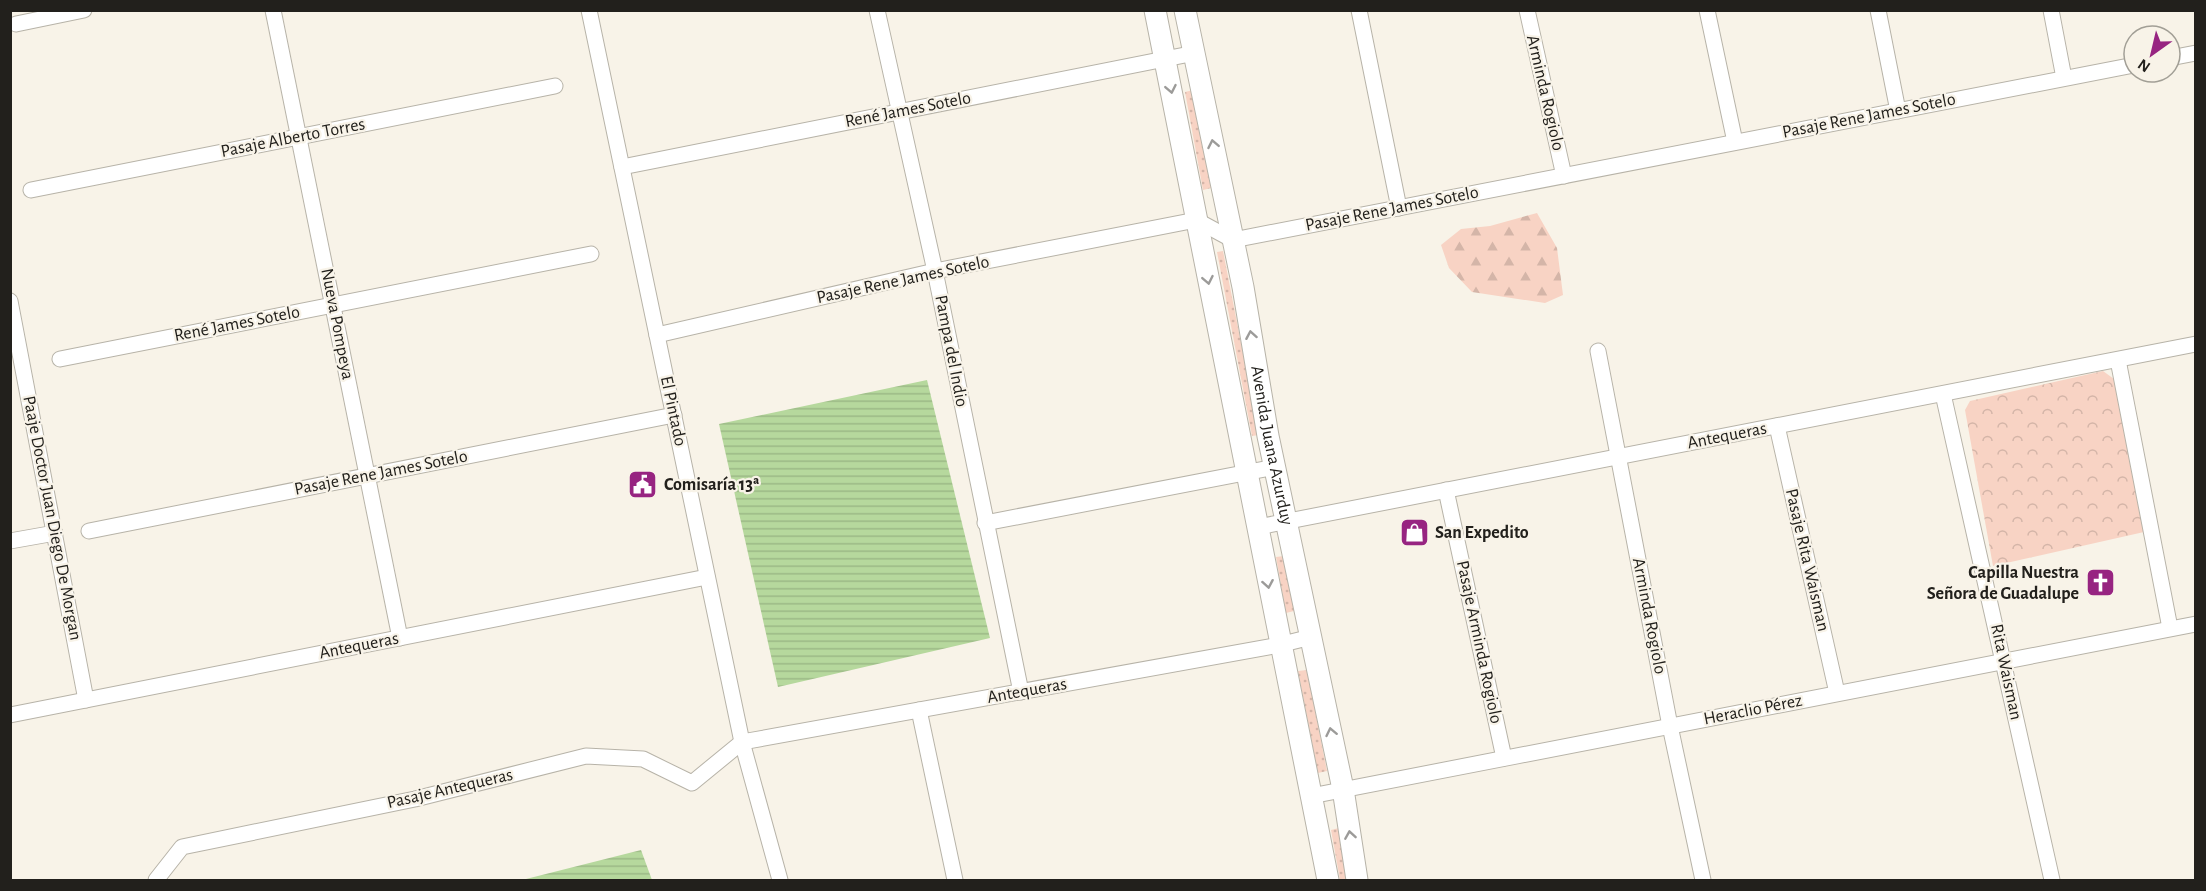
<svg xmlns="http://www.w3.org/2000/svg" width="2206" height="891" viewBox="0 0 2206 891" font-family="'Alegreya Sans',sans-serif">
<style>
.grass{fill:url(#grass-dots)}
.forest{fill:url(#forest-firs)}
.park{fill:url(#park-crowns)}
.water{fill:url(#water-rules)}
.lines{fill:none;stroke-linecap:round;stroke-linejoin:round}
.street-casing{stroke:#b7b3a8;stroke-width:17}
.secondary-casing{stroke:#b7b3a8;stroke-width:23}
.street{stroke:#fff;stroke-width:15}
.secondary{stroke:#fff;stroke-width:21}
.oneway{stroke:#9c9b99}
.labels{text-anchor:middle;dominant-baseline:central;stroke-width:4.5;stroke-linejoin:round;paint-order:stroke}
.street-label{font-size:18px;fill:#22201c;stroke:#f8f3e8}
.poi-label{font-size:18px;font-weight:bold;fill:#22201c;stroke:#f8f3e8;text-anchor:start}
</style>
<defs>
<pattern id="grass-dots" width="8" height="8" patternUnits="userSpaceOnUse" patternTransform="scale(1.5)"><rect width="8" height="8" fill="#f8d3c4"/><path d="M2 2h.1M6 6h.1" fill="none" stroke="#d4b5a8" stroke-width="1.8" stroke-linecap="round"/></pattern>
<pattern id="forest-firs" width="22" height="20" patternUnits="userSpaceOnUse" patternTransform="scale(1.5)"><rect width="22" height="20" fill="#f8d3c4"/><path d="M5 1l3.5 6h-7zM16 11l3.5 6h-7z" fill="#d4b5a8"/></pattern>
<pattern id="park-crowns" width="20" height="18" patternUnits="userSpaceOnUse" patternTransform="scale(1.5)"><rect width="20" height="18" fill="#f8d3c4"/><path d="M2 6a3 3 0 1 1 6 0M12 15a3 3 0 1 1 6 0" fill="none" stroke="#d4b5a8"/></pattern>
<pattern id="water-rules" width="6" height="5" patternUnits="userSpaceOnUse" patternTransform="scale(1.5)"><rect width="6" height="5" fill="#b6d89d"/><path d="M0 2.5h6" fill="none" stroke="#9cb987"/></pattern>
</defs>
<rect width="100%" height="100%" fill="#f8f3e8"/>
<g class="grass">
<path d="M 1193,90 L 1211,188 L 1203,190 L 1185,92 Z"/>
<path d="M 1223,251 L 1259,435 L 1252,436 L 1217,252 Z"/>
<path d="M 1284,556 L 1294,611 L 1286,613 L 1276,557 Z"/>
<path d="M 1307,670 L 1327,771 L 1318,773 L 1298,671 Z"/>
<path d="M 1339,828 L 1349,880 L 1340,880 L 1331,830 Z"/>
</g>
<path class="forest" d="M 1537,213 L 1557,248 L 1563,295 L 1545,303 L 1472,292 L 1449,268 L 1441,245 L 1461,229 L 1490,226 Z"/>
<path class="park" d="M 2103,371 L 2114,379 L 2144,532 L 1993,566 L 1965,410 L 1970,401 Z"/>
<g class="water">
<path d="M 927,380 L 990,638 L 778,687 L 719,424 Z"/>
<path d="M 641,850 L 652,880 L 522,880 Z"/>
</g>
<g class="lines">
<defs>
<g id="street">
<path d="M 273,10 L 400,638"/>
<path d="M 589,10 L 742,742 L 780,880"/>
<path d="M 877,10 L 935,271 L 1021,692"/>
<path d="M 1359,10 L 1399,208"/>
<path d="M 1527,10 L 1564,176"/>
<path d="M 1707,10 L 1735,142"/>
<path d="M 1878,10 L 1898,111"/>
<path d="M 2051,10 L 2064,78"/>
<path d="M 16,24 L 84,10"/>
<path d="M 2170,58 L 2196,53"/>
<path d="M 622,167 L 1195,53"/>
<path d="M 31,190 L 555,86"/>
<path d="M 10,301 L 86,700"/>
<path d="M 657,335 L 935,271 L 1196,220 L 1233,240 L 2134,65"/>
<path d="M 1598,351 L 1670,726 L 1703,880"/>
<path d="M 60,359 L 591,254"/>
<path d="M 2118,360 L 2170,628"/>
<path d="M 1943,394 L 2052,880"/>
<path d="M 1777,426 L 1837,693"/>
<path d="M 1446,490 L 1504,758"/>
<path d="M 985,523 L 1275,467"/>
<path d="M 1258,527 L 2196,344"/>
<path d="M 89,531 L 674,415"/>
<path d="M 10,541 L 55,533"/>
<path d="M 919,710 L 955,880"/>
<path d="M 10,715 L 707,577"/>
<path d="M 1311,796 L 2196,624"/>
<path d="M 156,880 L 182,847 L 415,799 L 586,756 L 643,759 L 692,783 L 742,742 L 1279,645 L 1311,637"/>
</g>
<g id="secondary">
<path d="M 1155,10 L 1328,880"/>
<path id="s1" d="M 1185,10 L 1243,287 L 1268,436 L 1343,789 L 1357,880"/>
</g>
</defs>
<use href="#street" class="street-casing"/>
<use href="#secondary" class="secondary-casing"/>
<use href="#street" class="street"/>
<use href="#secondary" class="secondary"/>
</g>
<defs><path id="oneway-chevron" d="M-2-3.5L2.5 0L-2 3.5" fill="none" stroke-width="1.6" stroke-linecap="round" stroke-linejoin="round" transform="scale(1.5)"/></defs>
<g class="oneway">
<use href="#oneway-chevron" transform="translate(1171 89) rotate(79)"/>
<use href="#oneway-chevron" transform="translate(1213 144) rotate(-101)"/>
<use href="#oneway-chevron" transform="translate(1208 280) rotate(79)"/>
<use href="#oneway-chevron" transform="translate(1251 335) rotate(-100)"/>
<use href="#oneway-chevron" transform="translate(1268 584) rotate(80)"/>
<use href="#oneway-chevron" transform="translate(1331 732) rotate(-102)"/>
<use href="#oneway-chevron" transform="translate(1350 835) rotate(-99)"/>
</g>
<defs>
<symbol id="civic-square" viewBox="-11 -11 22 22"><rect x="-9" y="-9" width="18" height="18" rx="4" fill="#972481" stroke="#f8f3e8"/><path d="M-.6-6.5H3V-4.5H.6V-3L4-1V1h2V6H-6V1h2V-1L-.6-3ZM-1.2 2.5V6h2.4V2.5Z" fill="#fff"/></symbol>
<symbol id="shop-square" viewBox="-11 -11 22 22"><rect x="-9" y="-9" width="18" height="18" rx="4" fill="#972481" stroke="#f8f3e8"/><path d="M-5-2.5h2.3a2.7 3.5 0 0 1 5.4 0H5L5.5 6h-11ZM-1.5-2.5h3a1.5 2.3 0 0 0-3 0Z" fill="#fff"/></symbol>
<symbol id="church-square" viewBox="-11 -11 22 22"><rect x="-9" y="-9" width="18" height="18" rx="4" fill="#972481" stroke="#f8f3e8"/><path d="M-1.2-6h2.4v3.5h3.3v2.4h-3.3V6h-2.4V-.1h-3.3v-2.4h3.3Z" fill="#fff"/></symbol>
</defs>
<g fill-rule="evenodd">
<use href="#civic-square" x="626" y="468" width="33" height="33"/>
<use href="#shop-square" x="1398" y="516" width="33" height="33"/>
<use href="#church-square" x="2084" y="566" width="33" height="33"/>
</g>
<g class="labels">
<g class="street-label">
<text transform="translate(1545 93) rotate(77)">Arminda Rogiolo</text>
<text transform="translate(908 110) rotate(-11)">René James Sotelo</text>
<text transform="translate(1869 116) rotate(-11)">Pasaje Rene James Sotelo</text>
<text transform="translate(293 138) rotate(-11)">Pasaje Alberto Torres</text>
<text transform="translate(1392 209) rotate(-11)">Pasaje Rene James Sotelo</text>
<text transform="translate(903 280) rotate(-12)">Pasaje Rene James Sotelo</text>
<text transform="translate(237 324) rotate(-11)">René James Sotelo</text>
<text transform="translate(337 324) rotate(79)">Nueva Pompeya</text>
<text transform="translate(951 351) rotate(79)">Pampa del Indio</text>
<text transform="translate(673 411) rotate(78)">El Pintado</text>
<text transform="translate(1727 436) rotate(-11)">Antequeras</text>
<text stroke="none"><textPath href="#s1" startOffset="444">Avenida Juana Azurduy</textPath></text>
<text transform="translate(381 473) rotate(-11)">Pasaje Rene James Sotelo</text>
<text transform="translate(52 518) rotate(79)">Paaje Doctor Juan Diego De Morgan</text>
<text transform="translate(1807 560) rotate(77)">Pasaje Rita Waisman</text>
<text transform="translate(1649 616) rotate(79)">Arminda Rogiolo</text>
<text transform="translate(1479 642) rotate(78)">Pasaje Arminda Rogiolo</text>
<text transform="translate(359 646) rotate(-11)">Antequeras</text>
<text transform="translate(2006 672) rotate(78)">Rita Waisman</text>
<text transform="translate(1027 691) rotate(-10)">Antequeras</text>
<text transform="translate(1753 710) rotate(-11)">Heraclio Pérez</text>
<text transform="translate(450 789) rotate(-13)">Pasaje Antequeras</text>
</g>
<g class="poi-label">
<text x="664" y="485">Comisaría 13ª</text>
<text x="1435" y="533">San Expedito</text>
<text x="2079" y="573" text-anchor="end">Capilla Nuestra<tspan x="2079" dy="21">Señora de Guadalupe</tspan></text>
</g>
</g>
<rect width="2206" height="891" fill="none" stroke="#22201c" stroke-width="24"/>
<g transform="translate(2152 54) rotate(214)"><circle r="28" fill="#f8f3e8" stroke="#a29f96" stroke-width="1.5"/>
<path d="M0-4.5L10 22L0 15L-10 22Z" fill="#972481"/>
<text y="-9" font-size="16" font-weight="bold" text-anchor="middle" fill="#22201c">N</text>
</g>
</svg>
